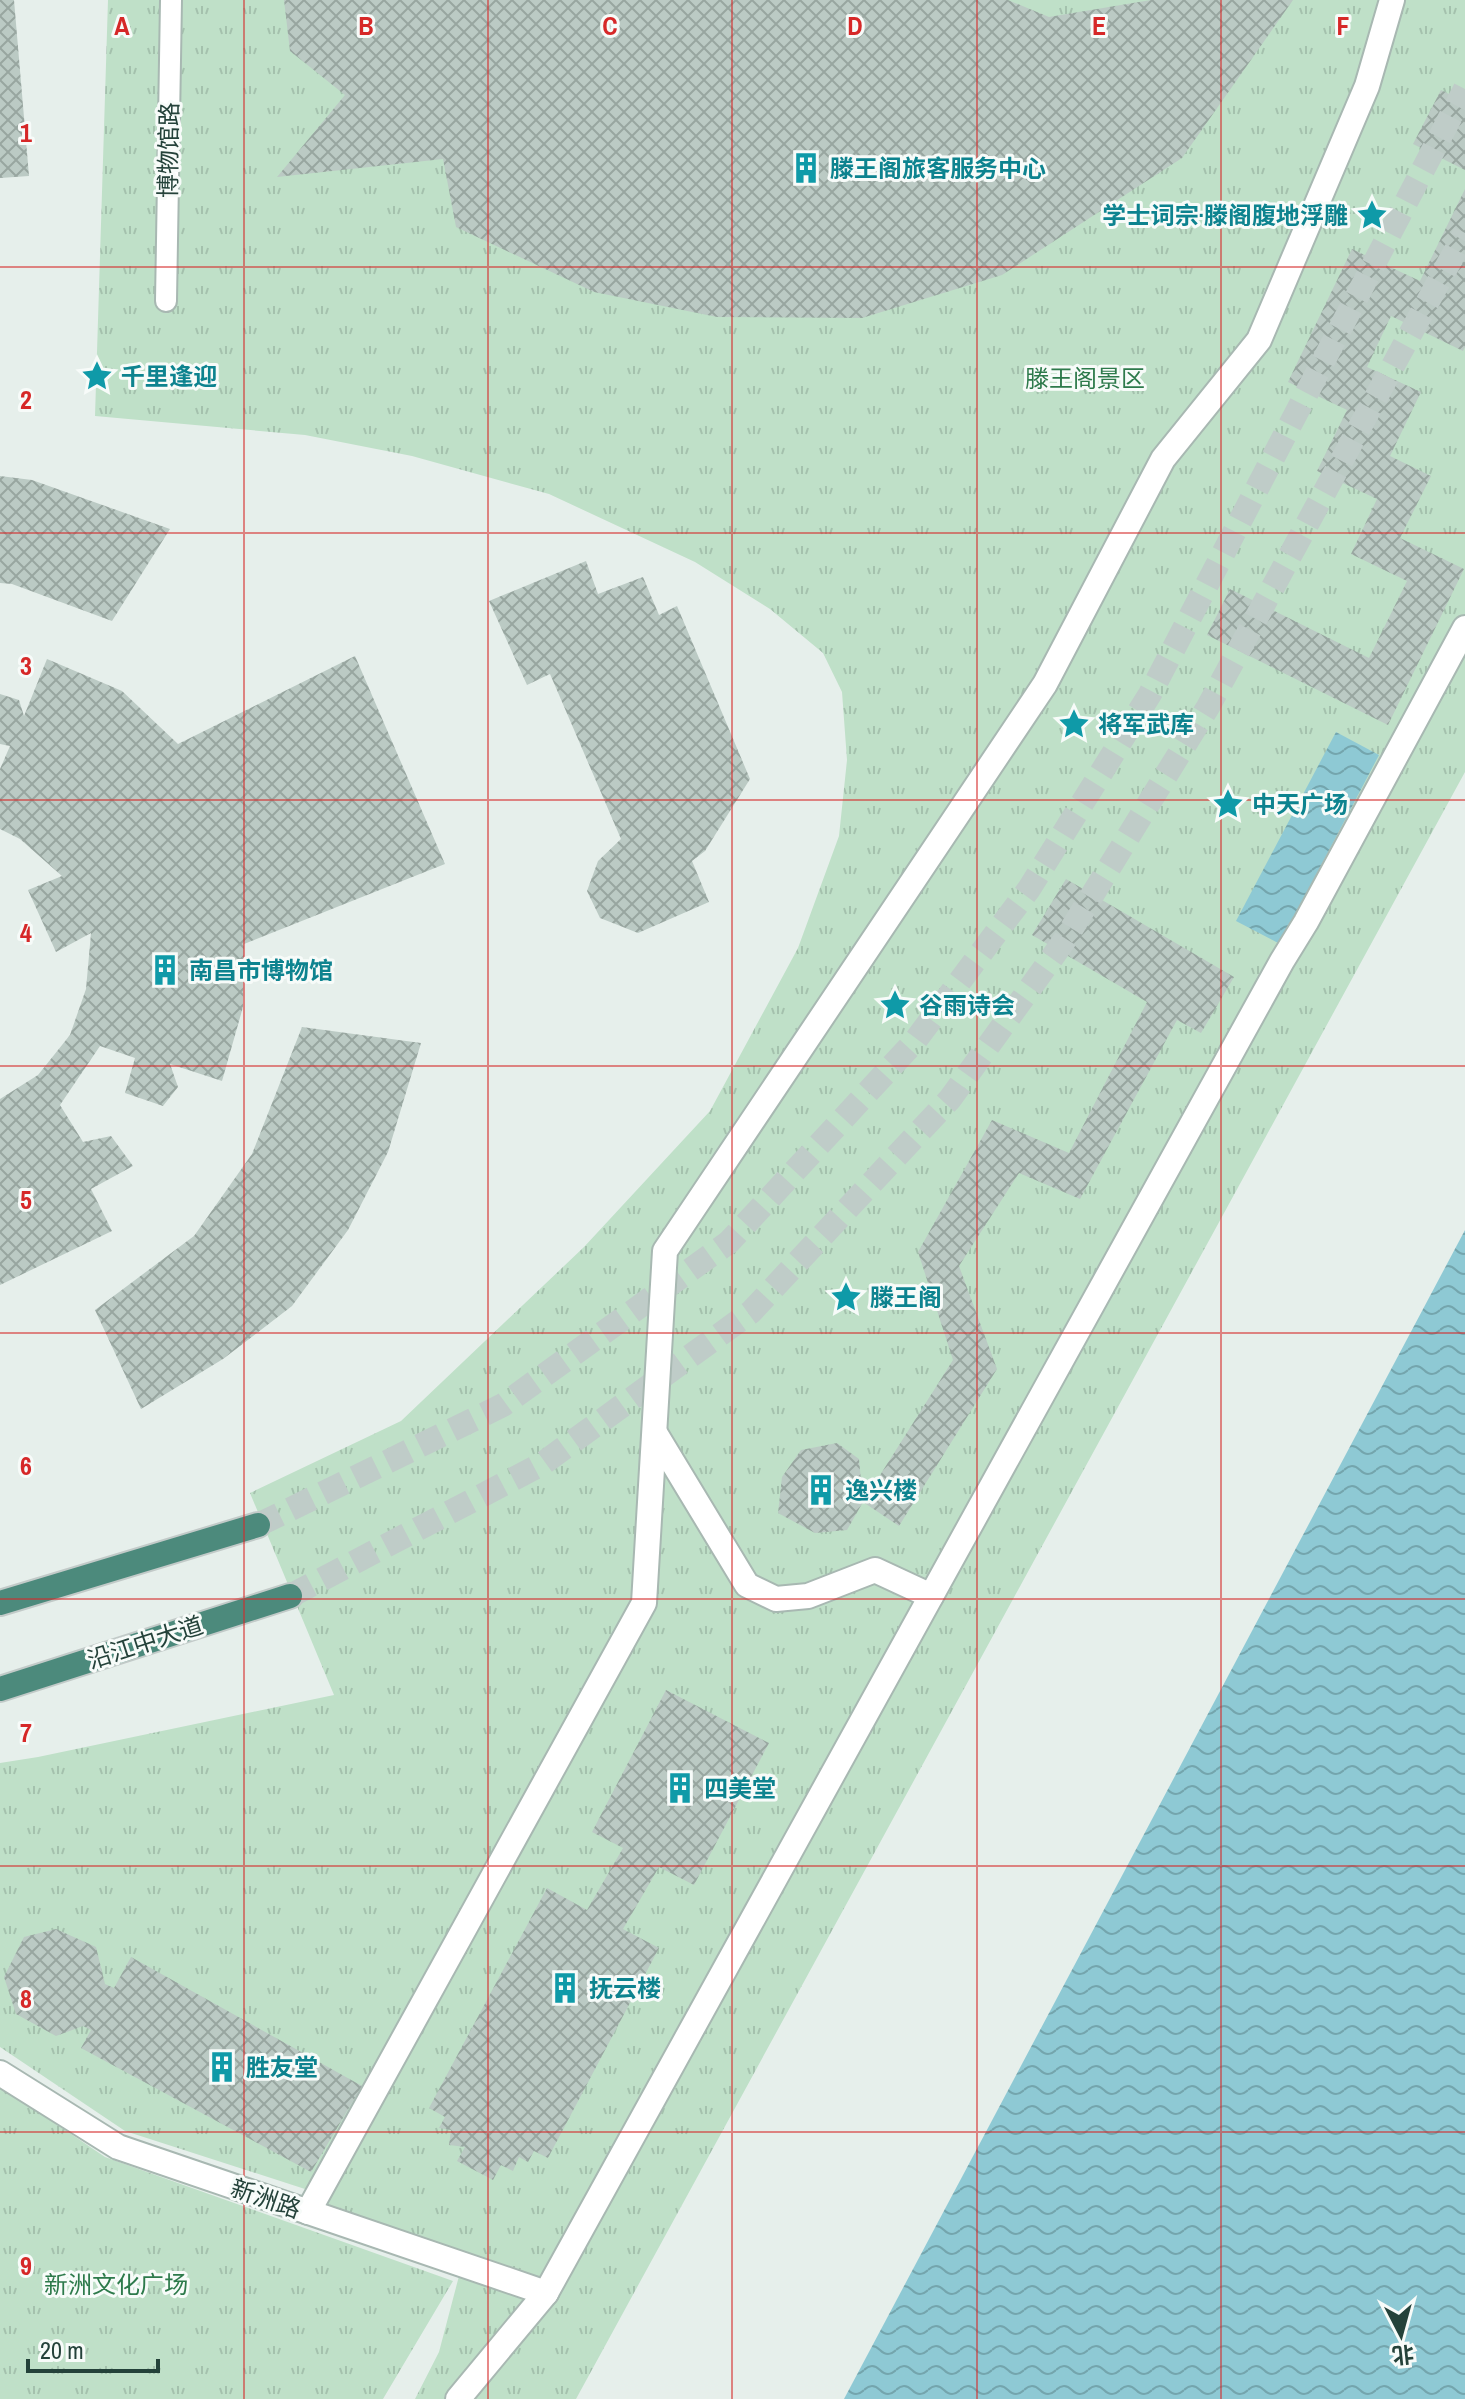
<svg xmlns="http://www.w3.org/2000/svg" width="1465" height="2399" viewBox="0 0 1465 2399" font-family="'Archivo Narrow','Noto Sans SC',sans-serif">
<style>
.park{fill:url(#park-tufts)}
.water{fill:url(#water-waves)}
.building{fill:url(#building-cross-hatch)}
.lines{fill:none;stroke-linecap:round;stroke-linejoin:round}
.trunk-tunnel{stroke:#bfccc8;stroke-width:24;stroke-dasharray:24 12;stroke-linecap:butt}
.service-casing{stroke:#a8b8b2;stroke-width:24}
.pedestrian-casing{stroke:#a8b8b2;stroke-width:28}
.minor-casing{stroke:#a8b8b2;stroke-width:28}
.tertiary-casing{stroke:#a8b8b2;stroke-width:28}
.trunk-casing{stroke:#c2cac8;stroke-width:28}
.service{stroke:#fff;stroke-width:20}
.pedestrian{stroke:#fff;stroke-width:24}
.minor{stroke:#fff;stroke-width:24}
.tertiary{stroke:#fff;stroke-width:24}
.trunk{stroke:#4c8a7c;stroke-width:24}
.grid{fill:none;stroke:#d62828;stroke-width:2;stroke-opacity:0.55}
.labels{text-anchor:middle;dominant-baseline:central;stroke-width:6;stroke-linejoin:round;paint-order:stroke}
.street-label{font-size:24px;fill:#24423a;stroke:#f7fbf9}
.culture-label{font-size:24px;font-weight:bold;fill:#0d838f;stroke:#f7fbf9;text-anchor:start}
.park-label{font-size:24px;fill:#2d7a4b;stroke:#f7fbf9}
.grid-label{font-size:26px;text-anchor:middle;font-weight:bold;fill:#d62828;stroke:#f7fbf9;stroke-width:6;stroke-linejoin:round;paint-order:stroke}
</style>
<defs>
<pattern id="park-tufts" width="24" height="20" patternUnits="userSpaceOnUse" patternTransform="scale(2)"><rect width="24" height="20" fill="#bfe0c8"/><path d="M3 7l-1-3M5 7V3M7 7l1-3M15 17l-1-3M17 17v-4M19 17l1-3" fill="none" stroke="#a4c1ad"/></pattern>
<pattern id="water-waves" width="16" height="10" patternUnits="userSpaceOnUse" patternTransform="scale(2)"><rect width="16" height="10" fill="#8ec9d4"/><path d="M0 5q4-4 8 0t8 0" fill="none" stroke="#74a5ad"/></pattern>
<pattern id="building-cross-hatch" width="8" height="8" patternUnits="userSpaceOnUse" patternTransform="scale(2)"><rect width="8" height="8" fill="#bbcac4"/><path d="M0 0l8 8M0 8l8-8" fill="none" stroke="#98a6a0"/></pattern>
</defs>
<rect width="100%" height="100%" fill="#e6efeb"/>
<g class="park">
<path d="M 108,0 L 1465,0 L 1465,772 L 576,2399 L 415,2399 L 439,2352 L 459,2276 L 296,2219 L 308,2190 L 125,2131 L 0,2047 L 0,1763 L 38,1757 L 334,1695 L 250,1493 L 401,1421 L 584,1247 L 710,1111 L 798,948 L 839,836 L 847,760 L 842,692 L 823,653 L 770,609 L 695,562 L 549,494 L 412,456 L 305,435 L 95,416 Z"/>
<path d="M 0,2086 L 105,2157 L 453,2281 L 383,2399 L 0,2399 Z"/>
</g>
<g class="water">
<path d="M 1336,732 L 1379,755 L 1280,944 L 1236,921 Z"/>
<path d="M 1465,1230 L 1465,2399 L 844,2399 Z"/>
</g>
<g class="building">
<path d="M 0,0 L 14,0 L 29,176 L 0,178 Z"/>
<path d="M 284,0 L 1008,0 L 1049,17 L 1151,0 L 1293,0 L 1182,158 L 1002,275 L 862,318 L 717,317 L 594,292 L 456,227 L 443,159 L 277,177 L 345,95 L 290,51 Z"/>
<path d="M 1441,90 L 1465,102 L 1465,170 L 1413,144 Z"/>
<path d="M 1465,189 L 1465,347 L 1463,351 L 1391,316 L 1367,367 L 1421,392 L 1390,456 L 1431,476 L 1400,538 L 1464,569 L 1388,725 L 1207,635 L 1230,589 L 1369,658 L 1407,581 L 1351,554 L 1377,499 L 1317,471 L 1347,410 L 1288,382 L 1352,249 L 1420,281 Z"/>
<path d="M 0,476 L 32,480 L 170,529 L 112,621 L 12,584 L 0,583 Z"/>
<path d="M 586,561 L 598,594 L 643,577 L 659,615 L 677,606 L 750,779 L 705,851 L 692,861 L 709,902 L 638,933 L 600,918 L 587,891 L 598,861 L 621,839 L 550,674 L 527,685 L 489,601 Z"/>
<path d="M 355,656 L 445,864 L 244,944 L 243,1007 L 222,1081 L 170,1064 L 178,1087 L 163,1106 L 125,1093 L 135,1058 L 100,1046 L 60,1105 L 83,1142 L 111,1136 L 133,1166 L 91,1189 L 112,1231 L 0,1285 L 0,1099 L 38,1075 L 70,1035 L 86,989 L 91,933 L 56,952 L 28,890 L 62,876 L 20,839 L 0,829 L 0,769 L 10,746 L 0,744 L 0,694 L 19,700 L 24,716 L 47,659 L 122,691 L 178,744 Z"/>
<path d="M 1066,879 L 1234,977 L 1201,1033 L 1177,1020 L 1080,1199 L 1019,1173 L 959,1266 L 997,1369 L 899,1526 L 863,1502 L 953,1360 L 918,1252 L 992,1120 L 1069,1153 L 1147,1002 L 1032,935 Z"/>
<path d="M 302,1027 L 421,1043 L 388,1152 L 348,1230 L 292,1306 L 223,1359 L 141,1409 L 95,1310 L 194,1236 L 252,1154 Z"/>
<path d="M 837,1443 L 859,1459 L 863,1502 L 847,1530 L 815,1533 L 778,1513 L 782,1477 L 801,1450 Z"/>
<path d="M 666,1690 L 769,1743 L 694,1885 L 659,1867 L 623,1929 L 659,1948 L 548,2158 L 534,2151 L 528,2162 L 519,2157 L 513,2171 L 501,2165 L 493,2180 L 457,2161 L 465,2147 L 449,2145 L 451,2130 L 439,2128 L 445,2117 L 429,2108 L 547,1888 L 587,1910 L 623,1848 L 592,1832 Z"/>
<path d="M 56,1929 L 96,1947 L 105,1984 L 114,1988 L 131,1957 L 362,2086 L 311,2172 L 81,2048 L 91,2030 L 83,2026 L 56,2036 L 16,2014 L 4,1977 L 24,1937 Z"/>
</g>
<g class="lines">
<g class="trunk-tunnel">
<path d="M 258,1525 L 503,1405 L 729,1242 L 915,1041 L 1029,889 L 1150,694 L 1465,89"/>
<path d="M 290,1596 L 542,1464 L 751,1312 L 950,1099 L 1064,941 L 1208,707 L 1465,233"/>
</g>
<defs>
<path id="service" d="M 166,301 L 171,0"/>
<g id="pedestrian">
<path d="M 655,1433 L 747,1585 L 776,1599 L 808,1596 L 875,1570 L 931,1596"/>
<path d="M 308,2212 L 644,1603 L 665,1251 L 1045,684 L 1163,459 L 1259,340 L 1367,86 L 1392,0"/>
<path d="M 546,2293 L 1282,961 L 1306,922 L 1465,628"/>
</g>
<path id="minor" d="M 458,2399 L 546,2293"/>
<path id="tertiary" d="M 0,2073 L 118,2147 L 546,2293"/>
<g id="trunk">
<path d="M 0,1603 L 258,1525"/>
<path d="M 0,1689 L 290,1596"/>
</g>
</defs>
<use href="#service" class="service-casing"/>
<use href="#pedestrian" class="pedestrian-casing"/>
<use href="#minor" class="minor-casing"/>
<use href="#tertiary" class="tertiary-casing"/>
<use href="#trunk" class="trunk-casing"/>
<use href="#service" class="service"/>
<use href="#pedestrian" class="pedestrian"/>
<use href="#minor" class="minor"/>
<use href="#tertiary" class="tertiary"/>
<use href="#trunk" class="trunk"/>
</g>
<path class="grid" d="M 244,0 L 244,2399M 488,0 L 488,2399M 732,0 L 732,2399M 977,0 L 977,2399M 1221,0 L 1221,2399M 0,267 L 1465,267M 0,533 L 1465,533M 0,800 L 1465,800M 0,1066 L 1465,1066M 0,1333 L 1465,1333M 0,1599 L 1465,1599M 0,1866 L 1465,1866M 0,2132 L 1465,2132"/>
<defs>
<symbol id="building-bare" viewBox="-9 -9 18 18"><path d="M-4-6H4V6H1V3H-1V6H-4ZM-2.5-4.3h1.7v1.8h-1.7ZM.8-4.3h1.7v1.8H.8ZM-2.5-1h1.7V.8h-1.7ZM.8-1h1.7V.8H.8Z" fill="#0f9aa8" stroke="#f7fbf9" stroke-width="2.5" paint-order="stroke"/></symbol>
<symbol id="sight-bare" viewBox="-9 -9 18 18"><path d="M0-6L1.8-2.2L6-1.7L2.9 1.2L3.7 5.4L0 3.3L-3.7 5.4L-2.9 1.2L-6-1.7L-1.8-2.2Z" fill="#0f9aa8" stroke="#f7fbf9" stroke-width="2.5" paint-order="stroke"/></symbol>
</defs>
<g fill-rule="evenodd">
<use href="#building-bare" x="784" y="146" width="44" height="44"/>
<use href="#sight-bare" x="1350" y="193" width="44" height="44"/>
<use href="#sight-bare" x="75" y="354" width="44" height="44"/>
<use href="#sight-bare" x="1052" y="702" width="44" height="44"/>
<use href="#sight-bare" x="1206" y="782" width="44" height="44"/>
<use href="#building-bare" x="143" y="948" width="44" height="44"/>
<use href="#sight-bare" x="873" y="983" width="44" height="44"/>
<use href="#sight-bare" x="824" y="1275" width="44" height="44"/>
<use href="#building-bare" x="799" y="1468" width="44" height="44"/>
<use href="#building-bare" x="658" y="1766" width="44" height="44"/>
<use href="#building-bare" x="543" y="1966" width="44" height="44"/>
<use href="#building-bare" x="200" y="2045" width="44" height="44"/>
</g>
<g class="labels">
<g class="street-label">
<text transform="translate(168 150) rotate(-89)">博物馆路</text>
<text transform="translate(145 1642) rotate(-18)">沿江中大道</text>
<text transform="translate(266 2198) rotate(19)">新洲路</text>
</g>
<g class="culture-label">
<text x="830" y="168">滕王阁旅客服务中心</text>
<text x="1348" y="215" text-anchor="end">学士词宗·滕阁腹地浮雕</text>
<text x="121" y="376">千里逢迎</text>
<text x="1098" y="724">将军武库</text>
<text x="1252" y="804">中天广场</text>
<text x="189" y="970">南昌市博物馆</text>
<text x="919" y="1005">谷雨诗会</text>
<text x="870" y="1297">滕王阁</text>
<text x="845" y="1490">逸兴楼</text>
<text x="704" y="1788">四美堂</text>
<text x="589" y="1988">抚云楼</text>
<text x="246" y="2067">胜友堂</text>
</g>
<g class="park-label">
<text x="1085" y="378">滕王阁景区</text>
<text x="116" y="2284">新洲文化广场</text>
</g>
</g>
<g class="grid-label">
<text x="122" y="35">A</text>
<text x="366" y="35">B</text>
<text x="610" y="35">C</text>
<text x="855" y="35">D</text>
<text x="1099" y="35">E</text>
<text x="1343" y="35">F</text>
<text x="26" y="142">1</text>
<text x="26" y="409">2</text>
<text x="26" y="675">3</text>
<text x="26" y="942">4</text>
<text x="26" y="1209">5</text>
<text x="26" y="1475">6</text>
<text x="26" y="1742">7</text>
<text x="26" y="2008">8</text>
<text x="26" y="2275">9</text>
</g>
<g transform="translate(1401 2335) rotate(174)" stroke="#f7fbf9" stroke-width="6" paint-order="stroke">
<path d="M0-6L14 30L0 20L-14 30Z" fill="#24423a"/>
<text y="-12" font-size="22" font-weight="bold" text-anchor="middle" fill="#24423a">北</text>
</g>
<path d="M28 2359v12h130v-12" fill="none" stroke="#24423a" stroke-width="4"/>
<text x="40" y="2359" font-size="24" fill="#24423a" stroke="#f7fbf9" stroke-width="6" paint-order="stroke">20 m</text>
</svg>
